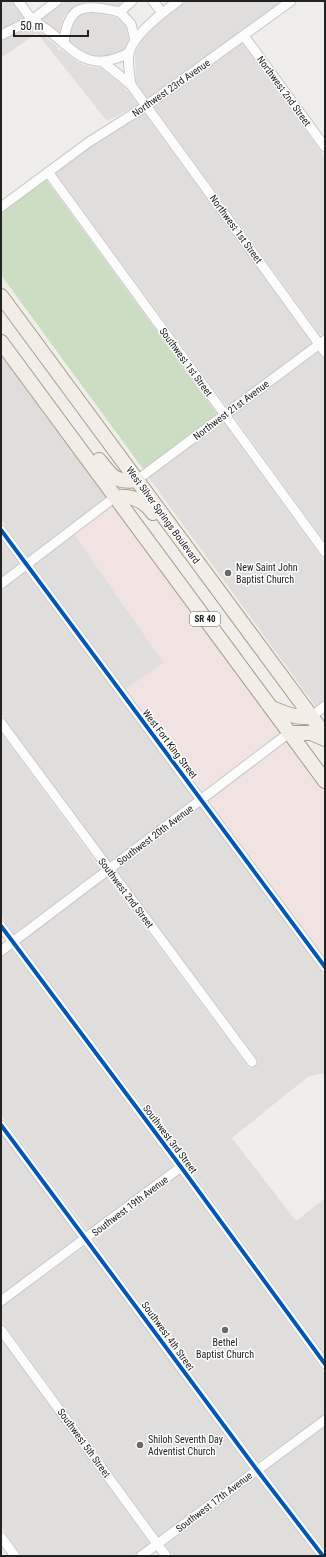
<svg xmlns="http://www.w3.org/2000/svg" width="326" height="1557" viewBox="0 0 326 1557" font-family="'Roboto Condensed',sans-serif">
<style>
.residential{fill:#dfdedc}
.commercial{fill:#f1e3e1}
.forest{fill:#cbdec1}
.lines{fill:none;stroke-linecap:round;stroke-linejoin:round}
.minor-casing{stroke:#c9c8c7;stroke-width:11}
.primary-casing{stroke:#a79c86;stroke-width:16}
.minor{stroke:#fdfcfc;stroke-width:9}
.primary{stroke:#f3ede7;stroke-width:14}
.cycleway-casing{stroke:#fff;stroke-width:6}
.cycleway{stroke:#0057b8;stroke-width:4}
.poi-dot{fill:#6a6968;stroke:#fff;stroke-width:1.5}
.labels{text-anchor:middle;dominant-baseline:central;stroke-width:3;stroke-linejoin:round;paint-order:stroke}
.shield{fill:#fff;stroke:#646464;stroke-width:1}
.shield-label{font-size:9px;font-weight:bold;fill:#222}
.street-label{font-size:10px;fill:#222;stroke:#fff}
.poi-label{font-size:10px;fill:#222;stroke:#fff;text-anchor:start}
</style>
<rect width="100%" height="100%" fill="#f0eeeb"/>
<g class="residential">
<path d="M 1,1 L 11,1 L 24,18 L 1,29 Z"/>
<path d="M 66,1 L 124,1 L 119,6 L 88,1 L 74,7 L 64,16 L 59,33 L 42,19 Z"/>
<path d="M 186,1 L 282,1 L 148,99 L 136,82 L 135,53 L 141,41 L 166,16 Z"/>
<path d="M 87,12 L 116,17 L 126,27 L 129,40 L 125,49 L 114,55 L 95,57 L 85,53 L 69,41 L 73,22 L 79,16 Z"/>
<path d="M 32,26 L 58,47 L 58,50 L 61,50 L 78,62 L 90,67 L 101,68 L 125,88 L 126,91 L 128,91 L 138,105 L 107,121 L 37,33 L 1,58 L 1,40 Z"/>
<path d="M 242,43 L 325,157 L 325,333 L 321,336 L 154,107 Z"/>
<path d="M 144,113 L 312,343 L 227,407 L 54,171 L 90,144 Z"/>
<path d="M 318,352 L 325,361 L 325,542 L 233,415 Z"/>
<path d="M 1,353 L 113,504 L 72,531 L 164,663 L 126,689 L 1,520 Z"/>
<path d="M 223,422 L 325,562 L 325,700 L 316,707 L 149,478 Z"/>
<path d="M 1,540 L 194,799 L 110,862 L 1,714 Z"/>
<path d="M 1,733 L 101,869 L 14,934 L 1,916 Z"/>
<path d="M 200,807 L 325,976 L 325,1073 L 309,1076 L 232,1138 L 296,1221 L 325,1198 L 325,1354 L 189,1167 L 20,942 L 107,877 L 250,1069 L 259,1062 L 116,870 Z"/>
<path d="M 11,949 L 173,1166 L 88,1231 L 1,1115 L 1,957 Z"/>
<path d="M 1,1134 L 79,1238 L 1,1295 Z"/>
<path d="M 179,1174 L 325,1374 L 325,1414 L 258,1462 L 94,1240 Z"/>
<path d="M 85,1246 L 249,1469 L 159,1537 L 1,1320 L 1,1307 Z"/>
<path d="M 1,1339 L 150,1544 L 133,1556 L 22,1556 L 1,1527 Z"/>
<path d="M 325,1427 L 325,1549 L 264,1470 Z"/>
<path d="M 255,1477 L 316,1556 L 173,1556 L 165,1545 Z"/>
</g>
<g class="commercial">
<path d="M 113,504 L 263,708 L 263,709 L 265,711 L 281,733 L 203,792 L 126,689 L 164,663 L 72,531 Z"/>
<path d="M 287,741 L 325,792 L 325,957 L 209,800 Z"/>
</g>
<path class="forest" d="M 45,178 L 217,414 L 143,469 L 1,275 L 1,213 Z"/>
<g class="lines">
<defs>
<g id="minor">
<path d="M 18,1 L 32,20 L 57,1"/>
<path d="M 153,1 L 162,13"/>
<path d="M 120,12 L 131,24 L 135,40"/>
<path d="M 1,35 L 32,20 C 71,40 79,78 129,53"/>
<path d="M 244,36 L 325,147"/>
<path d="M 64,44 C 67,3 85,4 120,12 L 132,1"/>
<path d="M 103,62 L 131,85 L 325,352"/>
<path d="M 131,85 C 130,75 127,63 129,53 C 133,35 163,12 178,1"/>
<path d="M 48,172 L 325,552"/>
<path d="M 1,207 L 89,142 L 146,106 L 291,1"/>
<path d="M 137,480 L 325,340"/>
<path d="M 1,530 L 325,967"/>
<path d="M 1,584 L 115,497"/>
<path d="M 311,717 L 325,706"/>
<path d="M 1,723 L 252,1062"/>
<path d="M 1,926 L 181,1167 L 325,1364"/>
<path d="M 1,951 L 289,733"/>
<path d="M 1,1125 L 257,1470 L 323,1556"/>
<path d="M 1,1301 L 181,1167"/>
<path d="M 1,1330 L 166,1556"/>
<path d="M 1,1537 L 15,1556"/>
<path d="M 141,1556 L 325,1420"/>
</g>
<g id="primary">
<path d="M 1,296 L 325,735"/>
<path d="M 1,342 L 325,781"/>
<path d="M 99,460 C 112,477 116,483 137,480"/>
<path d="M 115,497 C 132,496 143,499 153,513"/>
<path d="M 272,708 C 286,714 296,718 311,717"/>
<path d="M 289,733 L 311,733 L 325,739"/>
</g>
</defs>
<use href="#minor" class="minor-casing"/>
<use href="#primary" class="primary-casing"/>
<use href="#minor" class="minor"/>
<use href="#primary" class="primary"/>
<defs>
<g id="cycleway">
<path d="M 1,530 L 325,967"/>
<path d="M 1,926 L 181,1167 L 325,1364"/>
<path d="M 1,1125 L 257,1470 L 323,1556"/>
</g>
</defs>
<use href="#cycleway" class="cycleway-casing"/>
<use href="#cycleway" class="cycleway"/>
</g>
<g class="poi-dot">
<circle cx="228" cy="573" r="4"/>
<circle cx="225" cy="1330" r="4"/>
<circle cx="140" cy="1445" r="4"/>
</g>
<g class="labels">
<rect class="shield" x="190" y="612" width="30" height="14" rx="3"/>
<g class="shield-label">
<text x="205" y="619">SR 40</text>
</g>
<g class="street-label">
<text transform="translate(171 88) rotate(-35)">Northwest 23rd Avenue</text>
<text transform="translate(284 91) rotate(54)">Northwest 2nd Street</text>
<text transform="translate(236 229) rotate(54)">Northwest 1st Street</text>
<text transform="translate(186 362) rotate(54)">Southwest 1st Street</text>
<text transform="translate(231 410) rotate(-37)">Northwest 21st Avenue</text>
<text transform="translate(163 515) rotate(54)">West Silver Springs Boulevard</text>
<text transform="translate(170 744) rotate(53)">West Fort King Street</text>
<text transform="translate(155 835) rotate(-37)">Southwest 20th Avenue</text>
<text transform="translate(126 893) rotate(53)">Southwest 2nd Street</text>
<text transform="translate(170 1139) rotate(53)">Southwest 3rd Street</text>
<text transform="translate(130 1206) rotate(-37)">Southwest 19th Avenue</text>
<text transform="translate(168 1336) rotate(54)">Southwest 4th Street</text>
<text transform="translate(84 1443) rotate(54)">Southwest 5th Street</text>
<text transform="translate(214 1502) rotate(-37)">Southwest 17th Avenue</text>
</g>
<g class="poi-label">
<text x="236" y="567">New Saint John<tspan x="236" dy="12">Baptist Church</tspan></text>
<text x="225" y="1342" text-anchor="middle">Bethel<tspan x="225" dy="12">Baptist Church</tspan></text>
<text x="148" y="1439">Shiloh Seventh Day<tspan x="148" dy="12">Adventist Church</tspan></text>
</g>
</g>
<rect width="326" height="1557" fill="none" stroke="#222222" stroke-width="4"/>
<path d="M14 30v6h74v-6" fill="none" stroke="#222222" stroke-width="2"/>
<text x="20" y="30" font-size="12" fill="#222222" stroke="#ffffff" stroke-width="3" paint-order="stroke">50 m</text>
</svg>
